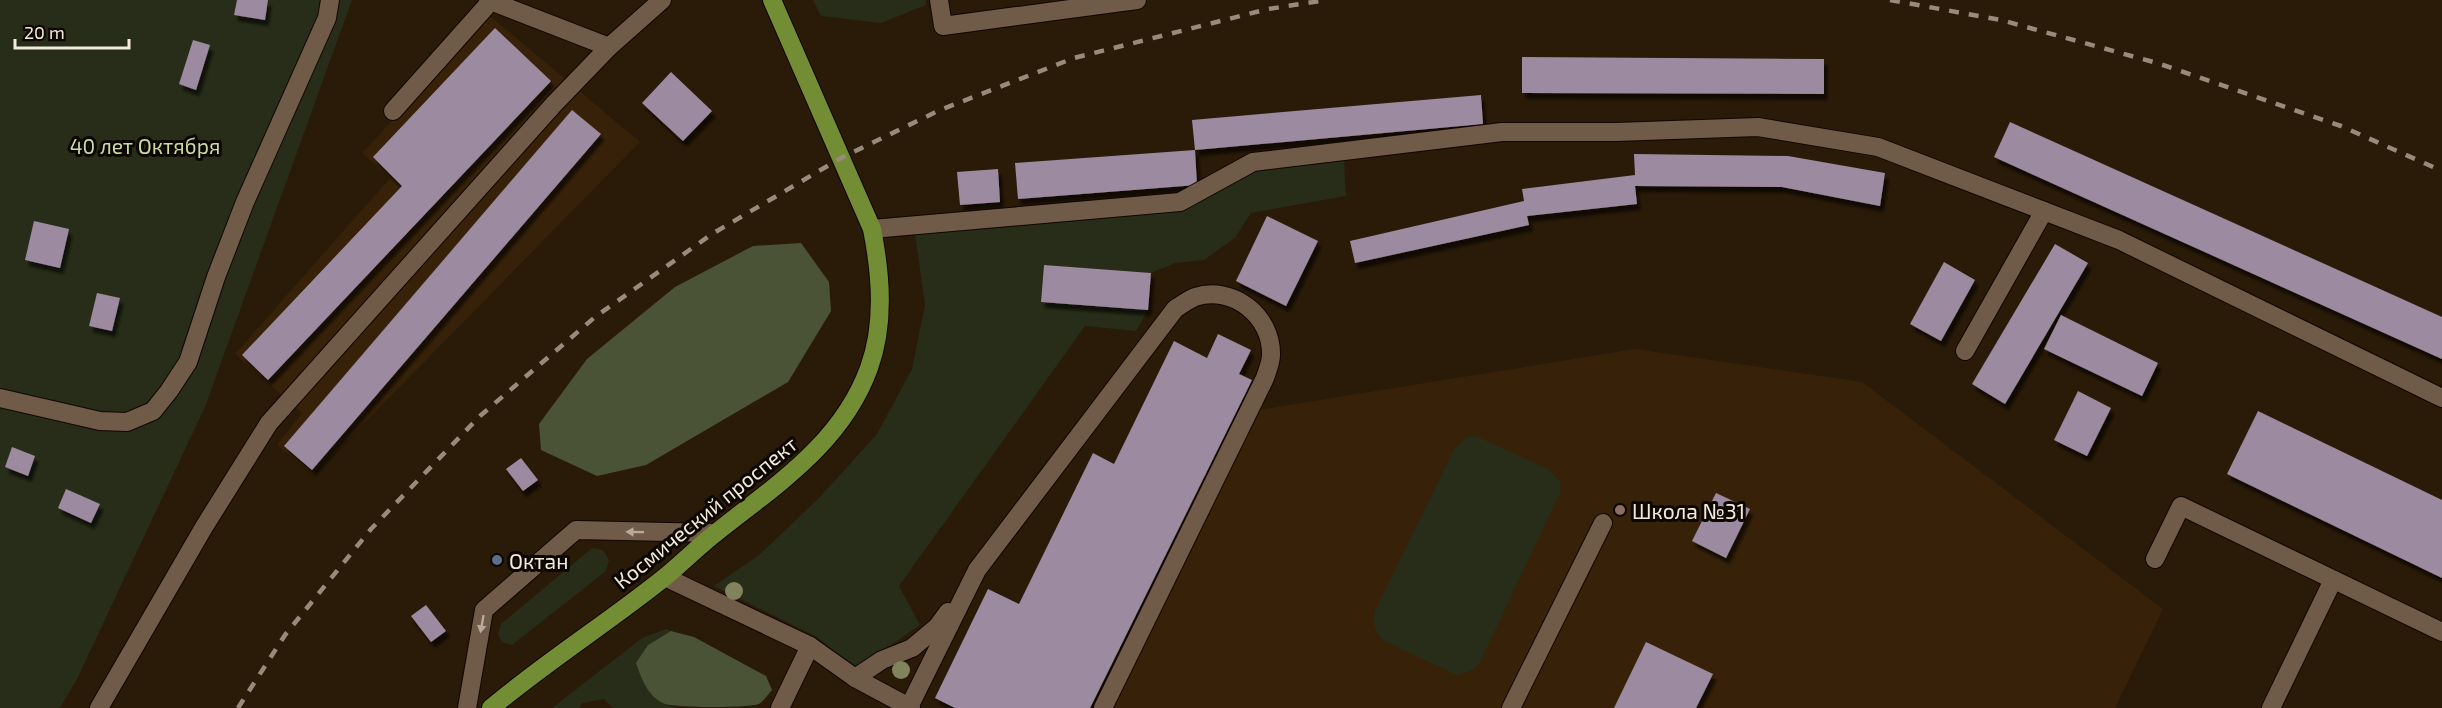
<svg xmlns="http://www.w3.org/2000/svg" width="2442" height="708" viewBox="0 0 2442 708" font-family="'Exo 2',sans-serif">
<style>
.built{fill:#372209}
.green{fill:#272d18}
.forest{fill:#4a5336}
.building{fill:#9c8aa1;filter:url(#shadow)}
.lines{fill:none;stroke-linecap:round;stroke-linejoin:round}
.lane-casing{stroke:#120500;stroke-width:20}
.street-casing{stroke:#120500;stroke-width:20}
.primary-casing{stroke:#120500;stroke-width:20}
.lane{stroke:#6f5b48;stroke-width:18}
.street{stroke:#6f5b48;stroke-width:18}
.primary{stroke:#738d34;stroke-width:18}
.rail{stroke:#988a7c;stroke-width:4.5;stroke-dasharray:10 10;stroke-linecap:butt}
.tree{fill:#81835c}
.oneway{fill:#b8a99a}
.education-dot{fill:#8d6e63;stroke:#0d0702;stroke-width:2}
.service-dot{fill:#5c6f8a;stroke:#0d0702;stroke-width:2}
.labels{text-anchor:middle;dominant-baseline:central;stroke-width:6;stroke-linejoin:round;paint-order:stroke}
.park-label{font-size:21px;fill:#c8d9a1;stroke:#0d0702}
.poi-label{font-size:21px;fill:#f4e9dd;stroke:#0d0702;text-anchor:start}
.street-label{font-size:21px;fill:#f4e9dd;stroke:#0d0702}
</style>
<defs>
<filter id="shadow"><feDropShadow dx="3.5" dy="6" stdDeviation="1.5" flood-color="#0009"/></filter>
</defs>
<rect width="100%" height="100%" fill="#2a1a08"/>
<g class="built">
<path d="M 490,16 L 640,142 L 313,475 L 277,445 L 302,413 L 235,354 L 390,178 L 362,153 Z"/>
<path d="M 1635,349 L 1862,382 L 2163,609 L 2115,708 L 1114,708 L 1258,410 Z"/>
</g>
<g class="green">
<path d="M 0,0 L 352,0 L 205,407 L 77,679 L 60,708 L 0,708 Z"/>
<path d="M 813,0 L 926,0 L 926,5 L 881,23 L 821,16 Z"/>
<path d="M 1344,158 L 1346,196 L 1251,213 L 1235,238 L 1204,260 L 1175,263 L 1151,273 L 1044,265 L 1041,302 L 1148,310 L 1136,331 L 1085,326 L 899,586 L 920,625 L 856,669 L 817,637 L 714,586 L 759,555 L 818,499 L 877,434 L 912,369 L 925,305 L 915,234 L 1182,208 L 1256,167 Z"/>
<path d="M 1476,436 L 1548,469 L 1560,482 L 1561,491 L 1480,662 L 1474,669 L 1457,675 L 1386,642 C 1375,633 1372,625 1375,611 L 1454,449 L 1467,437 Z"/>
<path d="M 592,548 L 603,550 L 609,560 L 606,571 L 512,645 L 502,642 L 498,634 L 501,624 Z"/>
<path d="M 666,629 L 671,631 L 648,645 L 664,704 L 677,708 L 613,708 L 604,699 L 582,703 L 580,708 L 552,708 L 642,638 Z"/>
</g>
<g class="forest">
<path d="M 801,243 L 829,282 L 831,311 L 788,382 L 646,465 L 597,476 L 541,450 L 539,424 L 587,359 L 675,287 L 753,246 Z"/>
<path d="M 671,631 L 694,637 L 766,676 L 772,690 C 768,694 764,701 759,704 C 749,708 677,708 665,704 C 648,697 642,680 636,663 L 648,645 Z"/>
</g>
<g class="building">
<path d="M 237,0 L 268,0 L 265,20 L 234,15 Z"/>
<path d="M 495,28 L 551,81 L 268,380 L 242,355 L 402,186 L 373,157 Z"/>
<path d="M 193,40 L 210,45 L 196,90 L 179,84 Z"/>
<path d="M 1522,57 L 1824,59 L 1824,94 L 1522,93 Z"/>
<path d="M 671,72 L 712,111 L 683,141 L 642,103 Z"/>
<path d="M 1481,95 L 1483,124 L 1195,150 L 1192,120 Z"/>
<path d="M 572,110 L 601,134 L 312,470 L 284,446 Z"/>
<path d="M 2010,122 L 2442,317 L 2442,359 L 1994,157 Z"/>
<path d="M 1195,150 L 1197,185 L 1018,199 L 1015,163 Z"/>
<path d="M 1634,154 L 1788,156 L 1885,173 L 1880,206 L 1782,187 L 1635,186 L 1637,204 L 1527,216 L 1529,225 L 1355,263 L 1350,241 L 1524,201 L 1522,189 L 1635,175 Z"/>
<path d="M 998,169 L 1000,202 L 960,205 L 957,172 Z"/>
<path d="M 1267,216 L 1318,241 L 1286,306 L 1236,281 Z"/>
<path d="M 34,221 L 69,229 L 60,268 L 25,260 Z"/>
<path d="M 2055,244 L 2088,263 L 2005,404 L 1972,384 Z"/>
<path d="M 1944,262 L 1975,280 L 1941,341 L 1910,324 Z"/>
<path d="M 1044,265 L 1151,273 L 1148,310 L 1041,302 Z"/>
<path d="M 97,293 L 120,298 L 112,331 L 89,326 Z"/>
<path d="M 2061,315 L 2158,363 L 2142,396 L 2044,349 Z"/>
<path d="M 1218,334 L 1251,350 L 1239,374 L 1252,380 L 1090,708 L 955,708 L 935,698 L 988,589 L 1019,604 L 1093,453 L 1114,464 L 1174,341 L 1207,358 Z"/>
<path d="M 2078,391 L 2111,408 L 2087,456 L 2054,440 Z"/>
<path d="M 2258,411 L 2442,500 L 2442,578 L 2227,474 Z"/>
<path d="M 12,447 L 35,456 L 28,476 L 5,467 Z"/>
<path d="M 521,458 L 538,480 L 523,491 L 506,469 Z"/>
<path d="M 66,489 L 100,504 L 91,523 L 58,508 Z"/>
<path d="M 1716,493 L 1750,509 L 1726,558 L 1692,541 Z"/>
<path d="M 426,605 L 446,631 L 431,642 L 411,616 Z"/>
<path d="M 1646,642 L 1713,674 L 1696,708 L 1614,708 Z"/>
</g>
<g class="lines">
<defs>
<g id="lane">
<path d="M 939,0 L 943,26 L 1137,0"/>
<path d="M 393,111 L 491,1"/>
<path d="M 872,229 L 1180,202 L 1253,162 L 1502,132 L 1616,132 L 1758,127 L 1878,147 L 2119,240 L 2442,398"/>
<path d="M 1965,351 L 2044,211"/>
<path d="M 0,398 L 100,421 L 127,422 L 153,411 L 169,391 L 188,362 L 216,277 L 245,202 L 327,18 L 330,0"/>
<path d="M 2155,559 L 2181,506 L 2442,632"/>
<path d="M 665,577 L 810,646 L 855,678 L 911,708"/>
<path d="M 855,678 L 882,660 L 912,648 L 937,627 L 948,612"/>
<path d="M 909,707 L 977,570 L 1175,309 C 1181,305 1188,300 1195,297 C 1233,285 1272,316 1271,355 C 1271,363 1267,371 1265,378 L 1103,708"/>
<path d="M 467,708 L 484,610 L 576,530 L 715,533"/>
<path d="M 780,708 L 810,646"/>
<path d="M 1511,708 L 1603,523"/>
<path d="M 2271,708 L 2333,580"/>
</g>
<g id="street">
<path d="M 488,0 L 609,47"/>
<path d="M 99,708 L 204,527 L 269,423 L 554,104 L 609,47 L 662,0"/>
</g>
<path id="primary" d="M 491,708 C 547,661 609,622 665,577 C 683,562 699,546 717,532 C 776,485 842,443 869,368 C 885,324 881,275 872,229 L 772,0"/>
</defs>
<use href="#lane" class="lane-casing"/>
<use href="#street" class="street-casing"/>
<use href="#primary" class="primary-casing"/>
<use href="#lane" class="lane"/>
<use href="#street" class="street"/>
<use href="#primary" class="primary"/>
<g class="rail">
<path d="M 1890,0 L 2001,20 L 2157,63 L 2341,126 L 2442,171"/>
<path d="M 238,708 L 285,635 L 371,529 L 480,416 L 595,317 L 712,234 L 841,158 L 940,110 L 1074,58 L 1268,9 L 1327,0"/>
</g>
</g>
<g class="tree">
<circle cx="734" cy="591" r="9"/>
<circle cx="901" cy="670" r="9"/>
</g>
<defs><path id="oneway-solid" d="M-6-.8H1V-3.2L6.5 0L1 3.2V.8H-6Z" transform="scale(1.5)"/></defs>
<g class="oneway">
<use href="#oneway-solid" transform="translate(635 532) rotate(-179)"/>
<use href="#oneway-solid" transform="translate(482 624) rotate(100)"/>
</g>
<circle class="education-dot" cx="1620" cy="510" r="6"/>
<circle class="service-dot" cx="497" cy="560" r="6"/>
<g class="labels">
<g class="park-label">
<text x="145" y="145">40 лет Октября</text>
</g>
<g class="poi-label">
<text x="1632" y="510">Школа №31</text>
<text x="509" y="560">Октан</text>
</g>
<g class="street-label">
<text transform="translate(705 512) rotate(-39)">Космический проспект</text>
</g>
</g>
<path d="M15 39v9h114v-9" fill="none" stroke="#f4e9dd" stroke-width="3"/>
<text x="24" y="39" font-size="18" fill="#f4e9dd" stroke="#0d0702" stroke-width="4.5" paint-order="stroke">20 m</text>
</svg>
